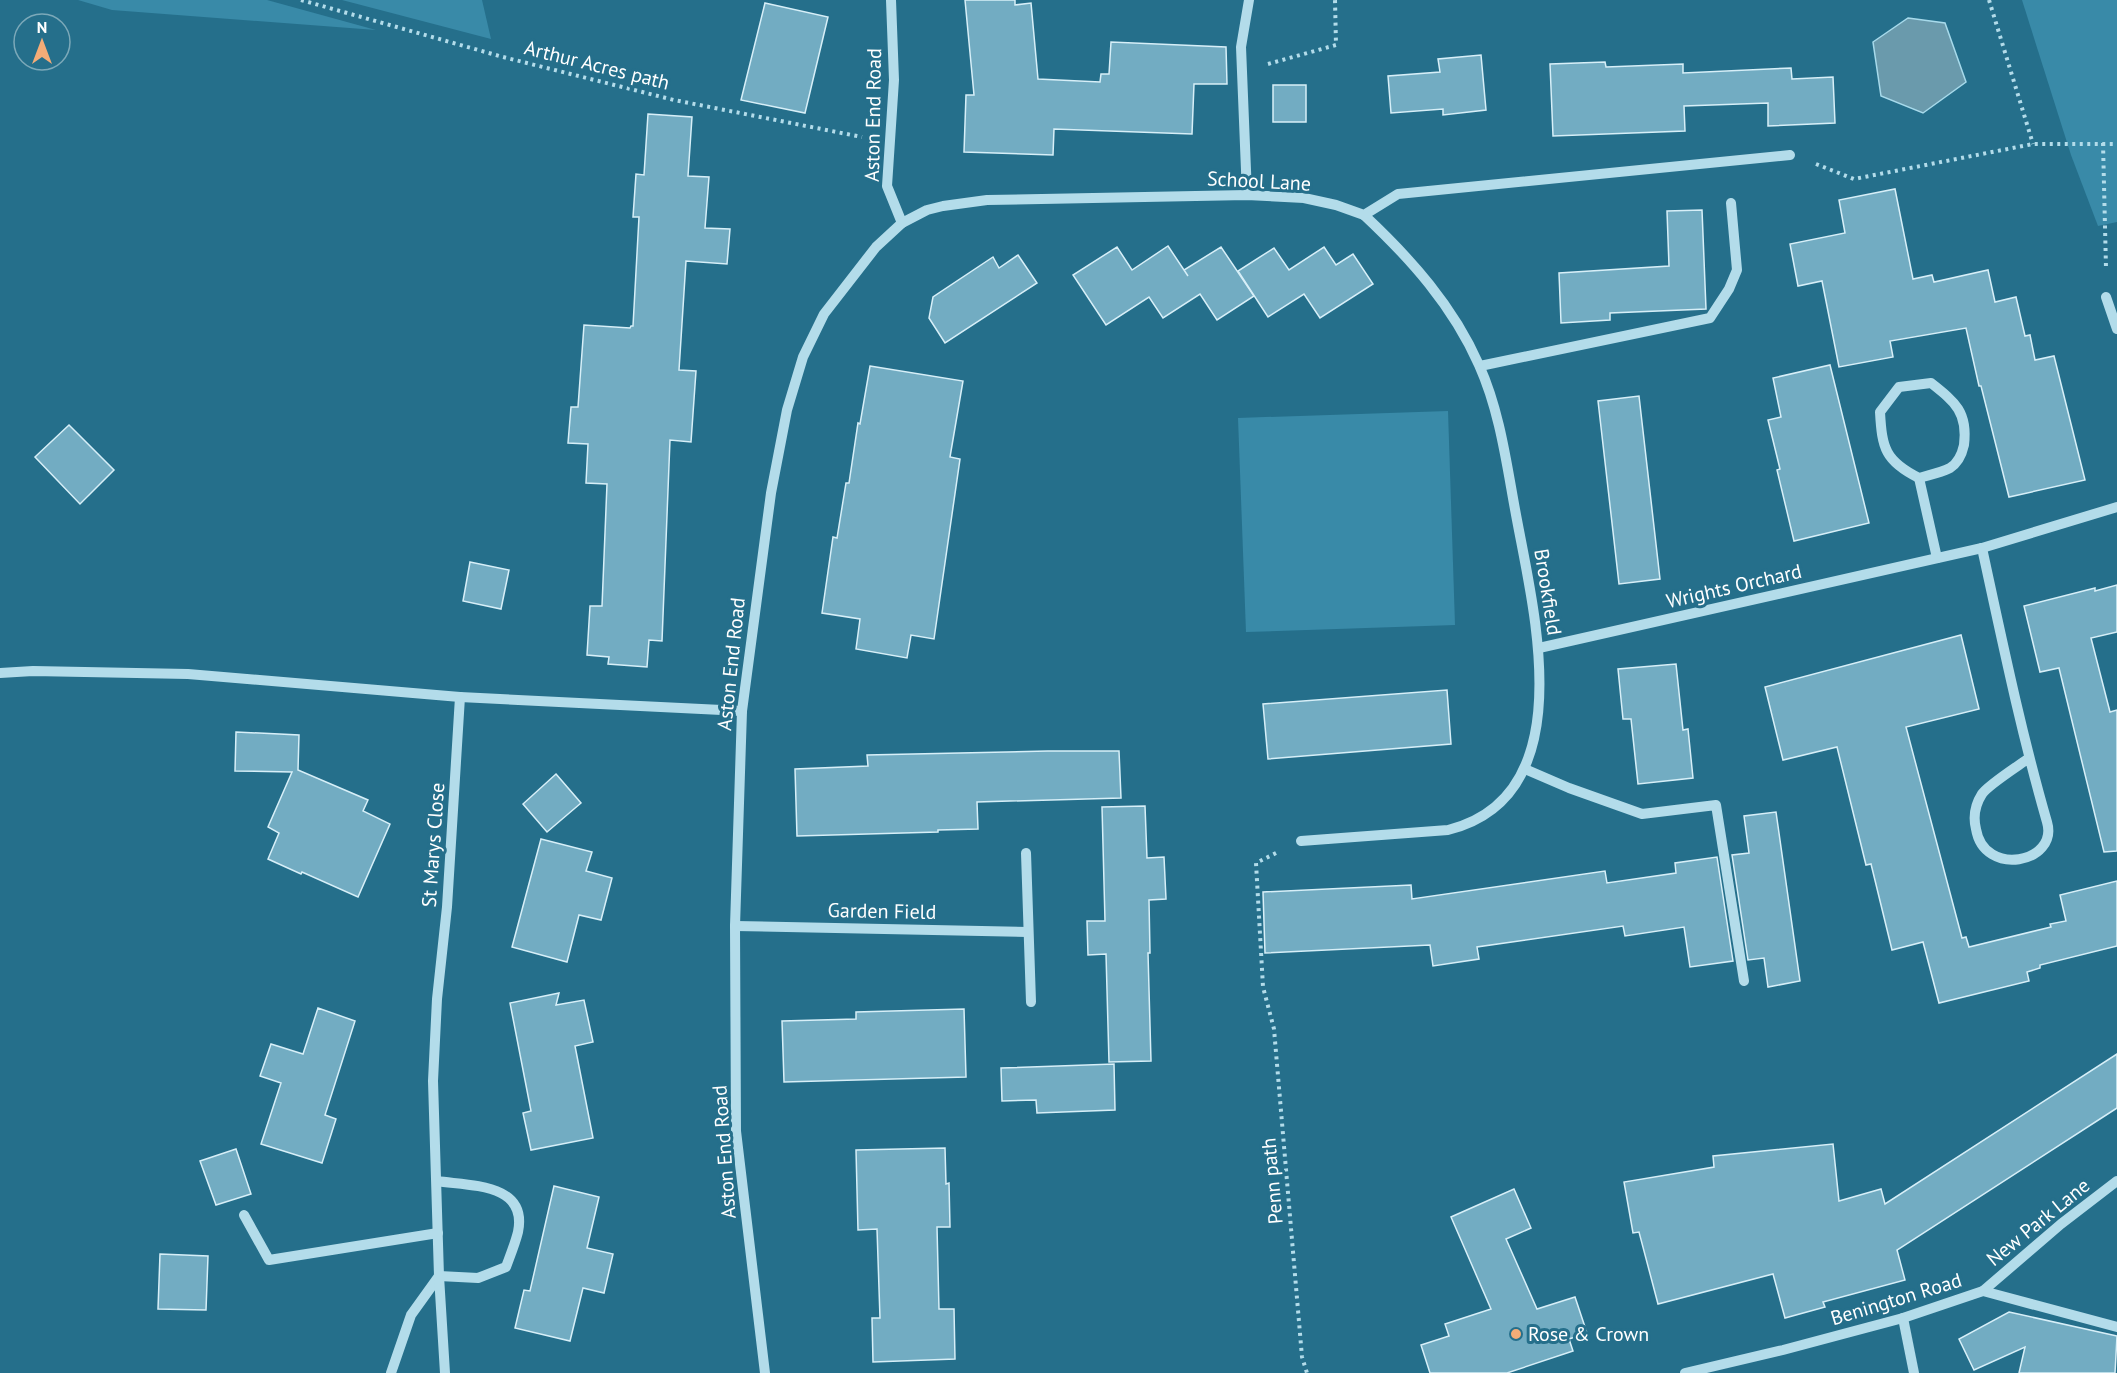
<svg xmlns="http://www.w3.org/2000/svg" width="2117" height="1373" viewBox="0 0 2117 1373" font-family="'PT Sans',sans-serif">
<style>
.green{fill:#398aa8}
.water{fill:#6a9aac;stroke:#a7daeb;stroke-width:1.5}
.building{fill:#72acc2;stroke:#d7eff8;stroke-width:1.5}
.lines{fill:none;stroke-linecap:round;stroke-linejoin:round}
.path{stroke:#b3dcea;stroke-width:4;stroke-dasharray:3 4.5;stroke-linecap:butt}
.minor{stroke:#b3dcea;stroke-width:10}
.poi-dot{fill:#f4ac77;stroke:#256f8b;stroke-width:2}
.labels{text-anchor:middle;dominant-baseline:central;stroke-width:6;stroke-linejoin:round;paint-order:stroke}
.street-label{font-size:20px;fill:#fff;stroke:#256f8b}
.poi-label{font-size:20px;fill:#fff;stroke:#256f8b;text-anchor:start}
</style>
<rect width="100%" height="100%" fill="#256f8b"/>
<g class="green">
<path d="M 78,0 L 267,0 L 376,30 L 112,10 Z"/>
<path d="M 342,0 L 482,0 L 491,39 Z"/>
<path d="M 2022,0 L 2117,0 L 2117,222 L 2098,226 L 2071,155 Z"/>
<path d="M 1448,411 L 1455,625 L 1246,632 L 1238,418 Z"/>
</g>
<path class="water" d="M 1908,18 L 1945,23 L 1966,82 L 1923,113 L 1881,96 L 1873,42 Z"/>
<g class="building">
<path d="M 965,0 L 1015,0 L 1015,5 L 1031,3 L 1038,79 L 1100,82 L 1101,74 L 1109,74 L 1111,42 L 1226,47 L 1227,84 L 1194,84 L 1192,134 L 1054,129 L 1053,155 L 964,152 L 966,95 L 974,95 Z"/>
<path d="M 765,3 L 828,17 L 805,113 L 741,100 Z"/>
<path d="M 1481,55 L 1486,110 L 1443,115 L 1443,109 L 1391,113 L 1388,76 L 1440,72 L 1438,59 Z"/>
<path d="M 1605,62 L 1606,67 L 1683,64 L 1683,73 L 1791,68 L 1792,79 L 1833,77 L 1835,123 L 1768,126 L 1768,103 L 1684,106 L 1685,131 L 1553,136 L 1550,64 Z"/>
<rect x="1273" y="85" width="33" height="37"/>
<path d="M 648,114 L 692,117 L 688,176 L 709,177 L 705,228 L 730,229 L 727,264 L 686,261 L 679,370 L 696,371 L 691,442 L 670,440 L 662,641 L 649,640 L 647,667 L 608,664 L 609,657 L 587,655 L 590,606 L 602,606 L 607,484 L 586,483 L 588,444 L 568,443 L 571,407 L 578,407 L 584,325 L 630,328 L 631,326 L 633,326 L 639,217 L 633,217 L 636,174 L 644,175 Z"/>
<path d="M 1895,189 L 1913,279 L 1932,275 L 1934,282 L 1988,270 L 1995,302 L 2016,297 L 2025,336 L 2030,335 L 2035,360 L 2054,356 L 2085,480 L 2009,497 L 1981,386 L 1979,386 L 1966,328 L 1890,341 L 1893,357 L 1839,367 L 1822,281 L 1798,286 L 1790,244 L 1845,233 L 1839,200 Z"/>
<path d="M 1702,210 L 1706,309 L 1610,313 L 1610,320 L 1561,323 L 1559,273 L 1669,266 L 1667,211 Z"/>
<path d="M 1168,246 L 1188,276 L 1184,270 L 1221,247 L 1254,296 L 1217,320 L 1200,294 L 1163,318 L 1149,297 L 1106,325 L 1073,275 L 1117,247 L 1132,270 Z"/>
<path d="M 1324,247 L 1336,265 L 1353,254 L 1373,284 L 1320,318 L 1304,294 L 1268,317 L 1238,271 L 1274,248 L 1289,270 Z"/>
<path d="M 1018,255 L 1037,283 L 945,343 L 929,318 L 933,297 L 993,257 L 999,268 Z"/>
<path d="M 1830,365 L 1869,523 L 1794,541 L 1777,470 L 1780,469 L 1768,420 L 1781,417 L 1773,378 Z"/>
<path d="M 870,366 L 963,381 L 950,457 L 960,459 L 934,639 L 911,635 L 907,658 L 856,649 L 860,619 L 822,613 L 833,537 L 837,538 L 846,483 L 849,483 L 858,423 L 860,424 Z"/>
<path d="M 1639,396 L 1660,579 L 1619,584 L 1598,401 Z"/>
<path d="M 69,425 L 114,470 L 80,504 L 35,457 Z"/>
<path d="M 470,562 L 509,570 L 501,609 L 463,601 Z"/>
<path d="M 2117,585 L 2117,632 L 2091,638 L 2110,712 L 2117,710 L 2117,851 L 2104,852 L 2059,668 L 2040,672 L 2024,606 L 2095,588 L 2095,591 Z"/>
<path d="M 1961,635 L 1979,709 L 1906,727 L 1962,938 L 1966,937 L 1969,947 L 2051,927 L 2050,924 L 2066,921 L 2060,895 L 2117,881 L 2117,946 L 2040,965 L 2040,968 L 2027,972 L 2029,981 L 1939,1003 L 1923,942 L 1892,950 L 1871,864 L 1866,865 L 1837,747 L 1783,760 L 1765,687 Z"/>
<path d="M 1676,664 L 1683,730 L 1688,729 L 1693,778 L 1638,784 L 1631,719 L 1623,719 L 1618,669 Z"/>
<path d="M 1447,690 L 1451,744 L 1268,759 L 1263,704 Z"/>
<path d="M 236,732 L 299,735 L 298,770 L 368,800 L 363,811 L 390,824 L 358,897 L 302,872 L 301,874 L 268,859 L 279,833 L 268,827 L 292,772 L 235,771 Z"/>
<path d="M 1048,751 L 1119,751 L 1121,798 L 977,802 L 978,829 L 938,830 L 938,832 L 797,836 L 795,769 L 868,766 L 867,755 Z"/>
<path d="M 556,774 L 581,803 L 547,832 L 523,804 Z"/>
<path d="M 1145,806 L 1147,858 L 1164,857 L 1166,899 L 1149,900 L 1150,953 L 1148,953 L 1151,1061 L 1109,1062 L 1106,954 L 1088,955 L 1087,921 L 1105,921 L 1102,807 Z"/>
<path d="M 1776,812 L 1800,981 L 1768,987 L 1764,958 L 1748,960 L 1732,855 L 1749,853 L 1744,816 Z"/>
<path d="M 541,839 L 592,852 L 586,871 L 612,878 L 601,920 L 579,915 L 567,962 L 512,947 Z"/>
<path d="M 1717,857 L 1733,961 L 1690,967 L 1684,927 L 1625,936 L 1623,926 L 1477,947 L 1479,959 L 1433,966 L 1430,945 L 1265,953 L 1263,892 L 1411,885 L 1412,899 L 1605,871 L 1607,883 L 1676,873 L 1675,863 Z"/>
<path d="M 559,993 L 556,1005 L 584,1000 L 593,1042 L 575,1046 L 593,1138 L 531,1150 L 523,1113 L 531,1111 L 510,1003 Z"/>
<path d="M 318,1008 L 355,1021 L 325,1115 L 336,1119 L 322,1163 L 261,1144 L 281,1083 L 260,1076 L 271,1044 L 303,1054 Z"/>
<path d="M 964,1009 L 966,1077 L 784,1082 L 782,1021 L 856,1019 L 856,1012 Z"/>
<path d="M 2117,1054 L 2117,1108 L 1897,1250 L 1905,1280 L 1823,1302 L 1825,1307 L 1785,1318 L 1773,1274 L 1658,1304 L 1639,1232 L 1633,1233 L 1624,1182 L 1714,1167 L 1713,1156 L 1833,1144 L 1839,1201 L 1881,1189 L 1885,1204 Z"/>
<path d="M 1114,1064 L 1115,1110 L 1037,1113 L 1036,1100 L 1002,1101 L 1001,1068 Z"/>
<path d="M 945,1148 L 946,1184 L 949,1183 L 950,1227 L 937,1227 L 939,1309 L 954,1309 L 955,1359 L 873,1362 L 872,1318 L 880,1318 L 877,1229 L 858,1230 L 856,1150 Z"/>
<path d="M 236,1149 L 251,1194 L 216,1205 L 200,1161 Z"/>
<path d="M 554,1186 L 599,1197 L 587,1248 L 613,1254 L 604,1293 L 583,1288 L 570,1341 L 515,1328 L 524,1290 L 530,1291 Z"/>
<path d="M 1514,1189 L 1531,1228 L 1506,1239 L 1537,1309 L 1575,1297 L 1587,1333 L 1569,1339 L 1573,1351 L 1507,1373 L 1430,1373 L 1421,1345 L 1449,1336 L 1445,1324 L 1491,1309 L 1451,1217 Z"/>
<path d="M 160,1254 L 208,1256 L 206,1310 L 158,1309 Z"/>
<path d="M 2009,1312 L 2117,1336 L 2115,1373 L 2019,1373 L 2025,1347 L 1974,1370 L 1959,1339 Z"/>
</g>
<g class="lines">
<g class="path">
<path d="M 301,0 L 503,57 L 674,100 L 862,137"/>
<path d="M 1989,0 L 2033,144"/>
<path d="M 1268,64 L 1336,45 L 1335,0"/>
<path d="M 2103,143 L 2106,268"/>
<path d="M 1816,164 L 1854,179 L 2033,144 L 2117,144"/>
<path d="M 1276,853 L 1256,863 L 1263,987 L 1274,1029 L 1302,1357 L 1307,1373"/>
</g>
<g class="minor">
<path d="M 891,0 L 894,80 L 887,186 L 902,223"/>
<path d="M 1247,195 L 1241,47 L 1249,0"/>
<path d="M 2106,297 L 2117,329"/>
<path d="M 1480,366 L 1710,318 L 1729,289 L 1737,270 L 1731,203"/>
<path d="M 1931,383 C 1955,402 1968,412 1964,445 C 1962,454 1958,463 1950,468 C 1940,473 1929,475 1919,478 C 1885,461 1882,448 1880,412 L 1899,387 Z"/>
<path d="M 1919,478 L 1937,558"/>
<path d="M 1982,548 C 2002,640 2021,732 2047,822 C 2059,863 1984,878 1976,829 C 1973,817 1975,805 1982,794 C 1988,785 2018,766 2029,758"/>
<path d="M 1539,648 L 1982,548 L 2117,507"/>
<path d="M 0,673 L 33,671 L 188,674 L 460,697"/>
<path d="M 1525,769 L 1569,788 L 1642,814 L 1716,805 L 1744,981"/>
<path d="M 1301,841 L 1448,830 C 1581,797 1535,616 1517,520 C 1507,468 1501,414 1479,365 C 1453,306 1411,259 1364,215"/>
<path d="M 1026,853 L 1031,1002"/>
<path d="M 735,926 L 1028,932"/>
<path d="M 437,1181 C 470,1186 528,1183 518,1232 C 515,1244 510,1256 506,1267 L 478,1278 L 439,1276"/>
<path d="M 244,1215 L 269,1260 L 438,1233"/>
<path d="M 1983,1291 L 2061,1224 L 2117,1181"/>
<path d="M 1903,1318 L 1914,1373"/>
<path d="M 391,1373 L 411,1315 L 439,1276"/>
<path d="M 445,1373 L 439,1276 L 433,1081 L 437,999 L 447,907 L 460,697 L 742,711"/>
<path d="M 765,1373 L 736,1131 L 735,926 L 742,711 L 771,493 L 787,410 L 803,357 L 824,314 L 876,247 L 902,223 L 927,210 L 943,206 L 987,200 L 1247,195 L 1304,198 L 1336,205 L 1364,215 L 1398,194 L 1790,155"/>
<path d="M 1685,1373 L 1783,1350 L 1903,1318 L 1983,1291 L 2117,1327"/>
</g>
</g>
<circle class="poi-dot" cx="1516" cy="1334" r="6"/>
<g class="labels">
<g class="street-label">
<text transform="translate(597 65) rotate(14)">Arthur Acres path</text>
<text transform="translate(873 115) rotate(-89)">Aston End Road</text>
<text transform="translate(1259 181) rotate(3)">School Lane</text>
<text transform="translate(1734 586) rotate(-13)">Wrights Orchard</text>
<text transform="translate(1548 592) rotate(81)">Brookfield</text>
<text transform="translate(731 664) rotate(-84)">Aston End Road</text>
<text transform="translate(433 845) rotate(-86)">St Marys Close</text>
<text transform="translate(882 911) rotate(1)">Garden Field</text>
<text transform="translate(724 1152) rotate(-94)">Aston End Road</text>
<text transform="translate(1272 1181) rotate(-95)">Penn path</text>
<text transform="translate(2038 1222) rotate(-39)">New Park Lane</text>
<text transform="translate(1896 1299) rotate(-17)">Benington Road</text>
</g>
<g class="poi-label">
<text x="1528" y="1334">Rose &amp; Crown</text>
</g>
</g>
<g transform="translate(42 42)"><circle r="28" fill="#256f8b" stroke="#7ca9b9" stroke-width="1.5"/>
<path d="M0-4.5L10 22L0 15L-10 22Z" fill="#f4ac77"/>
<text y="-9" font-size="16" font-weight="bold" text-anchor="middle" fill="#ffffff">N</text>
</g>
</svg>
